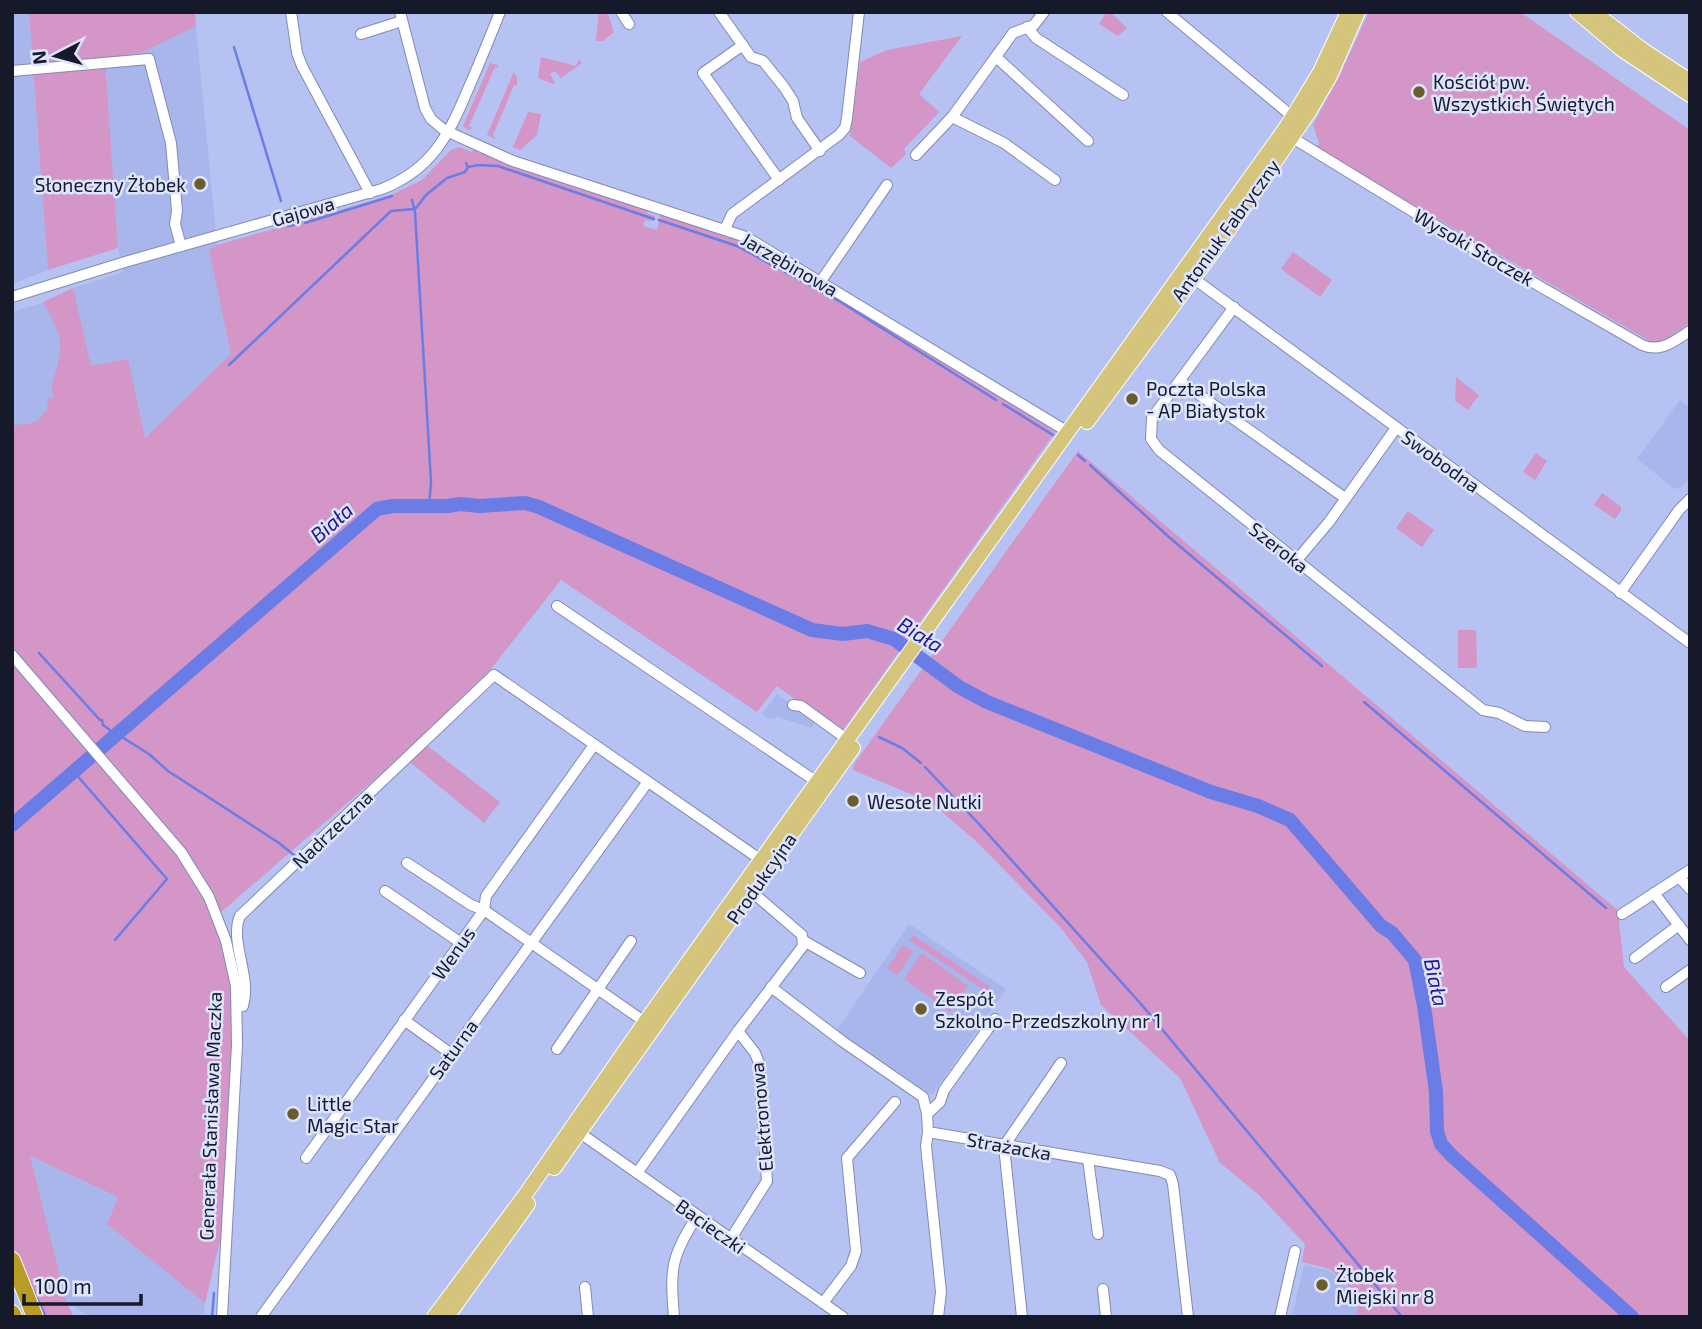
<svg xmlns="http://www.w3.org/2000/svg" width="1702" height="1329" viewBox="0 0 1702 1329" font-family="'Exo 2',sans-serif">
<style>
.built{fill:#a8b6ec}
.green{fill:#d495c7}
.lines{fill:none;stroke-linecap:round;stroke-linejoin:round}
.stream{stroke:#6a7ce6;stroke-width:2.5}
.river{stroke:#6a7ce6;stroke-width:14}
.minor-casing{stroke:#7f8ab7;stroke-width:12}
.major-casing{stroke:#fff;stroke-width:16}
.highway-casing{stroke:#fff;stroke-width:18}
.minor{stroke:#fff;stroke-width:10}
.major{stroke:#d5c47c;stroke-width:14}
.highway{stroke:#b99c25;stroke-width:16}
.poi-dot{fill:#6b5d2a;stroke:#dde4fd;stroke-width:2.5}
.labels{text-anchor:middle;dominant-baseline:central;stroke-width:5;stroke-linejoin:round;paint-order:stroke}
.poi-label{font-size:19px;fill:#15192a;stroke:#dde4fd;text-anchor:start}
.street-label{font-size:19px;fill:#15192a;stroke:#dde4fd}
.water-label{font-size:21px;font-style:italic;fill:#231494;stroke:#dde4fd}
</style>
<rect width="100%" height="100%" fill="#b6c2f2"/>
<g class="built">
<path d="M 12,12 L 29,12 L 48,270 L 12,284 Z"/>
<path d="M 196,26 L 217,245 L 209,250 L 231,354 L 144,439 L 127,359 L 101,407 L 12,435 L 12,312 L 74,293 L 73,288 L 124,272 L 118,248 L 105,57 L 143,52 Z"/>
<path d="M 1680,400 L 1689,407 L 1687,410 L 1690,410 L 1690,478 L 1680,488 L 1675,489 L 1637,459 Z"/>
<path d="M 777,694 L 815,722 L 812,728 L 778,717 L 769,719 L 762,714 Z"/>
<path d="M 909,924 L 1006,989 L 932,1095 L 837,1030 Z"/>
<path d="M 29,1156 L 118,1197 L 107,1224 L 205,1303 L 204,1317 L 90,1317 L 66,1301 Z"/>
<path d="M 1304,1265 L 1330,1271 L 1360,1298 L 1356,1317 L 1292,1317 Z"/>
</g>
<g class="green">
<path d="M 29,12 L 195,12 L 196,26 L 143,52 L 105,58 L 118,248 L 48,270 Z"/>
<path d="M 599,12 L 607,12 L 614,32 L 603,41 L 596,41 Z"/>
<path d="M 1110,12 L 1127,28 L 1118,36 L 1099,24 L 1106,13 Z"/>
<path d="M 1369,12 L 1520,12 L 1690,130 L 1690,323 L 1664,340 L 1653,343 L 1316,149 L 1319,143 L 1313,125 L 1340,75 Z"/>
<path d="M 962,36 L 919,94 L 939,112 L 904,149 L 906,154 L 891,168 L 850,136 L 860,62 L 887,50 Z"/>
<path d="M 541,57 L 576,66 L 579,59 L 582,63 L 561,78 L 555,71 L 550,74 L 555,82 L 553,84 L 538,78 Z"/>
<path d="M 490,63 L 498,65 L 498,68 L 495,67 L 469,126 L 473,128 L 468,130 L 463,126 Z"/>
<path d="M 512,71 L 517,77 L 517,86 L 514,85 L 493,135 L 496,139 L 487,135 L 513,74 Z"/>
<path d="M 528,112 L 541,114 L 537,135 L 520,150 L 513,147 Z"/>
<path d="M 460,147 L 471,152 L 474,149 L 648,209 L 647,213 L 655,216 L 653,221 L 645,220 L 643,226 L 657,230 L 661,213 L 745,242 L 1050,425 L 1048,428 L 1055,432 L 841,733 L 777,686 L 757,712 L 561,580 L 487,674 L 411,748 L 213,919 L 229,972 L 233,1022 L 221,1236 L 205,1303 L 107,1224 L 118,1197 L 30,1156 L 66,1301 L 74,1317 L 41,1317 L 12,1250 L 12,425 C 25,424 38,426 44,412 L 47,412 L 48,397 L 53,399 L 54,395 L 51,389 C 63,345 66,342 43,302 L 73,288 L 91,366 L 128,359 L 145,438 L 231,354 L 209,250 L 217,245 L 389,196 L 422,180 L 451,150 Z"/>
<path d="M 1293,252 L 1332,280 L 1320,297 L 1281,269 Z"/>
<path d="M 1456,377 L 1479,395 L 1468,410 L 1455,401 Z"/>
<path d="M 1078,451 L 1622,914 L 1619,923 L 1624,967 L 1690,1041 L 1690,1317 L 1356,1317 L 1360,1298 L 1330,1269 L 1302,1262 L 1305,1244 L 1258,1194 L 1220,1163 L 1180,1078 L 1101,1005 L 1087,962 L 1061,928 L 979,844 L 932,803 L 853,770 L 854,764 Z"/>
<path d="M 1536,453 L 1547,461 L 1535,480 L 1523,472 Z"/>
<path d="M 1602,493 L 1621,507 L 1621,511 L 1615,519 L 1594,505 Z"/>
<path d="M 1408,511 L 1434,530 L 1422,547 L 1396,528 Z"/>
<path d="M 1458,630 L 1476,630 L 1477,668 L 1458,668 Z"/>
<path d="M 425,744 L 500,802 L 484,823 L 411,763 Z"/>
<path d="M 913,935 L 990,987 L 987,992 L 909,940 Z"/>
<path d="M 903,945 L 913,952 L 898,975 L 887,968 Z"/>
<path d="M 922,953 L 968,986 L 950,1012 L 904,979 Z"/>
</g>
<g class="lines">
<g class="stream">
<path d="M 234,47 L 281,201"/>
<path d="M 468,167 L 478,165 L 498,166 L 654,219"/>
<path d="M 412,200 L 415,212 L 431,482 L 429,507"/>
<path d="M 416,208 L 426,195 L 447,178 L 465,172 L 468,167 L 466,163"/>
<path d="M 659,220 L 737,246 L 839,301 L 996,400"/>
<path d="M 305,223 L 392,196"/>
<path d="M 288,226 L 298,224"/>
<path d="M 229,365 L 391,211 L 414,209"/>
<path d="M 1003,404 L 1053,435"/>
<path d="M 1078,455 L 1085,461"/>
<path d="M 1090,465 L 1170,538 L 1322,666"/>
<path d="M 39,653 L 100,720 L 102,720 L 103,725 L 110,730 L 114,737"/>
<path d="M 1364,702 L 1606,908"/>
<path d="M 117,734 L 149,754 L 168,771 L 279,843 L 295,856"/>
<path d="M 879,737 L 902,748 L 921,763"/>
<path d="M 925,767 L 979,824 L 1141,1004 L 1402,1317"/>
<path d="M 74,772 L 167,879 L 115,940"/>
<path d="M 29,1282 L 46,1317"/>
<path d="M 212,1317 L 214,1293"/>
</g>
<path class="river" d="M 12,825 L 377,509 L 393,506 L 448,506 L 460,504 L 479,506 L 525,503 L 539,507 L 812,630 L 843,634 L 867,631 L 894,639 L 959,687 L 987,702 L 1211,792 L 1258,806 L 1290,820 L 1381,926 L 1392,933 L 1415,960 L 1424,1006 L 1436,1092 L 1437,1131 L 1441,1144 L 1452,1156 L 1632,1317"/>
<defs>
<g id="minor">
<path d="M 291,12 L 297,53 L 302,66 L 370,193"/>
<path d="M 400,12 L 425,108 L 431,119 L 444,130 L 513,161 L 746,237 L 1068,432"/>
<path d="M 621,12 L 629,24"/>
<path d="M 719,12 L 751,57 L 763,61 L 784,87 L 793,101 L 797,118 L 820,151"/>
<path d="M 1167,12 L 1293,117"/>
<path d="M 1027,27 L 1036,38 L 1123,95"/>
<path d="M 361,34 L 402,21"/>
<path d="M 743,45 L 703,73 L 779,180"/>
<path d="M 996,57 L 1088,141"/>
<path d="M 12,71 L 149,59 L 171,143 L 177,211 L 175,224 L 181,246"/>
<path d="M 952,117 L 1004,143 L 1055,180"/>
<path d="M 1291,137 L 1461,241 L 1642,345 C 1661,353 1674,341 1690,331"/>
<path d="M 916,155 L 952,117 L 1013,33 L 1034,25 L 1044,12"/>
<path d="M 725,229 L 732,214 L 839,135 L 845,128 L 847,118 L 859,12"/>
<path d="M 1193,278 L 1690,643"/>
<path d="M 821,281 L 887,185"/>
<path d="M 12,297 L 125,262 L 382,189 C 433,169 449,134 469,87 C 480,62 490,37 500,12"/>
<path d="M 1234,307 L 1152,418 L 1151,439 L 1159,450 L 1483,710 L 1499,713 L 1525,726 L 1545,727"/>
<path d="M 1180,381 L 1345,498"/>
<path d="M 1296,561 L 1329,522 L 1396,428"/>
<path d="M 1620,593 L 1679,510 L 1690,499"/>
<path d="M 557,606 L 817,782"/>
<path d="M 12,655 L 181,852 L 209,897 L 226,941 L 236,986 L 237,1045 L 222,1317"/>
<path d="M 793,705 L 801,706 L 848,740"/>
<path d="M 407,863 L 471,905 L 484,910 L 645,1022"/>
<path d="M 1679,877 L 1690,889"/>
<path d="M 385,891 L 461,943"/>
<path d="M 1654,893 L 1690,940"/>
<path d="M 1622,914 L 1690,870"/>
<path d="M 804,941 L 860,973"/>
<path d="M 1635,958 L 1679,925"/>
<path d="M 771,987 L 842,1041 L 923,1097 L 927,1114 L 928,1132 L 1160,1171 L 1170,1175 L 1173,1184 L 1188,1317"/>
<path d="M 1666,987 L 1690,970"/>
<path d="M 237,1007 L 243,1006 C 252,977 229,941 240,916 L 494,675 L 761,860"/>
<path d="M 404,1020 L 450,1053"/>
<path d="M 557,1049 L 631,941"/>
<path d="M 927,1114 L 940,1102 L 944,1090 L 995,1019"/>
<path d="M 928,1132 L 926,1146 L 941,1292 L 938,1317"/>
<path d="M 580,1133 L 843,1317"/>
<path d="M 306,1158 L 484,910 L 486,896 L 594,745"/>
<path d="M 1088,1159 L 1098,1234"/>
<path d="M 637,1173 L 738,1031 L 803,946 L 802,935 L 751,891"/>
<path d="M 730,1240 L 767,1181 L 759,1063 L 755,1053 L 738,1031"/>
<path d="M 585,1287 L 588,1317"/>
<path d="M 1103,1289 L 1106,1317"/>
<path d="M 823,1303 L 851,1266 L 856,1251 L 847,1158 L 895,1102"/>
<path d="M 261,1317 L 647,783"/>
<path d="M 674,1317 C 670,1267 671,1258 697,1216"/>
<path d="M 1022,1317 L 1004,1146 L 1061,1063"/>
<path d="M 1280,1317 L 1295,1251"/>
</g>
<g id="major">
<path d="M 1577,12 L 1621,49 L 1690,95"/>
<path d="M 1594,12 L 1643,50 L 1690,81"/>
<path d="M 1087,422 L 1221,241 L 1309,112 L 1330,76 L 1358,12"/>
<path d="M 554,1168 L 853,748"/>
<path d="M 434,1317 L 525,1195 L 645,1022 L 1287,126 L 1320,72 L 1348,12"/>
<path d="M 447,1317 L 528,1204"/>
</g>
<g id="highway">
<path d="M 12,1260 L 35,1317"/>
<path d="M 12,1313 L 14,1317"/>
</g>
</defs>
<use href="#minor" class="minor-casing"/>
<use href="#major" class="major-casing"/>
<use href="#highway" class="highway-casing"/>
<use href="#minor" class="minor"/>
<use href="#major" class="major"/>
<use href="#highway" class="highway"/>
</g>
<g class="poi-dot">
<circle cx="1419" cy="92" r="7"/>
<circle cx="200" cy="184" r="7"/>
<circle cx="1132" cy="399" r="7"/>
<circle cx="853" cy="801" r="7"/>
<circle cx="921" cy="1009" r="7"/>
<circle cx="293" cy="1114" r="7"/>
<circle cx="1322" cy="1285" r="7"/>
</g>
<g class="labels">
<g class="poi-label">
<text x="1433" y="81">Kościół pw.<tspan x="1433" dy="22">Wszystkich Świętych</tspan></text>
<text x="186" y="184" text-anchor="end">Słoneczny Żłobek</text>
<text x="1146" y="388">Poczta Polska<tspan x="1146" dy="22">- AP Białystok</tspan></text>
<text x="867" y="801">Wesołe Nutki</text>
<text x="935" y="998">Zespół<tspan x="935" dy="22">Szkolno-Przedszkolny nr 1</tspan></text>
<text x="307" y="1103">Little<tspan x="307" dy="22">Magic Star</tspan></text>
<text x="1336" y="1274">Żłobek<tspan x="1336" dy="22">Miejski nr 8</tspan></text>
</g>
<g class="street-label">
<text transform="translate(303 211) rotate(-16)">Gajowa</text>
<text transform="translate(1225 230) rotate(-54)">Antoniuk Fabryczny</text>
<text transform="translate(1474 247) rotate(30)">Wysoki Stoczek</text>
<text transform="translate(790 264) rotate(30)">Jarzębinowa</text>
<text transform="translate(1441 461) rotate(36)">Swobodna</text>
<text transform="translate(1279 547) rotate(38)">Szeroka</text>
<text transform="translate(332 829) rotate(-44)">Nadrzeczna</text>
<text transform="translate(761 878) rotate(-55)">Produkcyjna</text>
<text transform="translate(453 953) rotate(-55)">Wenus</text>
<text transform="translate(453 1049) rotate(-54)">Saturna</text>
<text transform="translate(210 1116) rotate(-88)">Generała Stanisława Maczka</text>
<text transform="translate(761 1117) rotate(-95)">Elektronowa</text>
<text transform="translate(1009 1146) rotate(10)">Strażacka</text>
<text transform="translate(711 1226) rotate(35)">Bacieczki</text>
</g>
<g class="water-label">
<text transform="translate(331 522) rotate(-41)">Biała</text>
<text transform="translate(921 634) rotate(31)">Biała</text>
<text transform="translate(1437 982) rotate(78)">Biała</text>
</g>
</g>
<rect width="1702" height="1329" fill="none" stroke="#15192a" stroke-width="28"/>
<g transform="translate(56 56) rotate(264)" stroke="#dde4fd" stroke-width="5" paint-order="stroke">
<path d="M0-5L12 26L0 18L-12 26Z" fill="#15192a"/>
<text y="-10" font-size="19" font-weight="bold" text-anchor="middle" fill="#15192a">N</text>
</g>
<path d="M24 1294v10h117v-10" fill="none" stroke="#15192a" stroke-width="3.5"/>
<text x="35" y="1294" font-size="21" fill="#15192a" stroke="#dde4fd" stroke-width="5" paint-order="stroke">100 m</text>
</svg>
